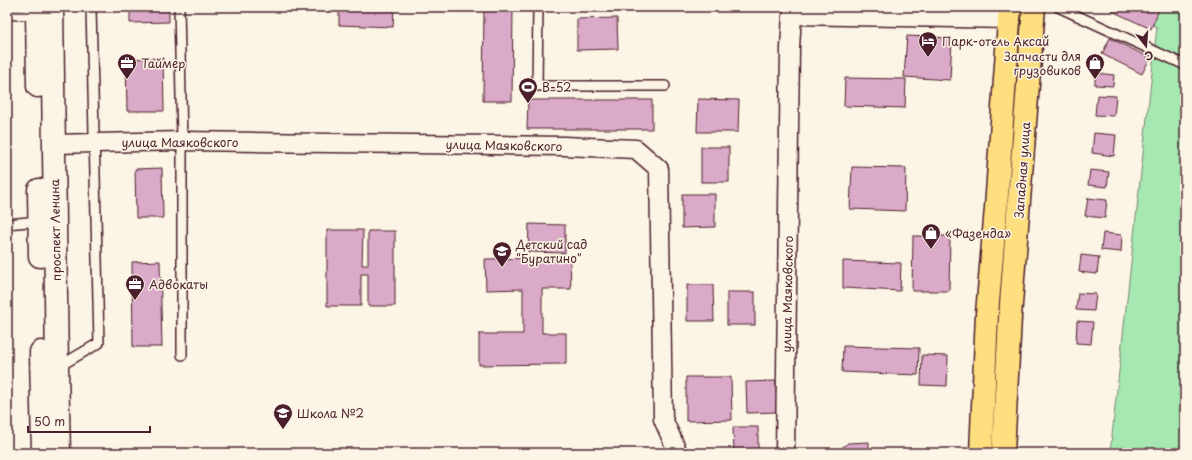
<svg xmlns="http://www.w3.org/2000/svg" width="1192" height="460" viewBox="0 0 1192 460" font-family="'Playpen Sans',sans-serif">
<style>
.green{fill:#a6e8b2;stroke:#78846e}
.building{fill:#daaac8;stroke:#4a1f2b}
.lines{fill:none;stroke-linecap:round;stroke-linejoin:round}
.service-casing{stroke:#4a1f2b;stroke-width:12}
.minor-casing{stroke:#4a1f2b;stroke-width:21}
.secondary-casing{stroke:#4a1f2b;stroke-width:25}
.primary-casing{stroke:#4a1f2b;stroke-width:25}
.service{stroke:#fcf5e5;stroke-width:9}
.minor{stroke:#fcf5e5;stroke-width:18}
.secondary{stroke:#fcf5e5;stroke-width:22}
.primary{stroke:#fddf80;stroke-width:22}
.labels{text-anchor:middle;dominant-baseline:central;stroke-width:3;stroke-linejoin:round;paint-order:stroke}
.poi-label{font-size:12px;fill:#4a1f2b;stroke:#fcf5e5;text-anchor:start}
.street-label{font-size:12px;fill:#4a1f2b;stroke:#fcf5e5}
</style>
<rect width="100%" height="100%" fill="#fcf5e5"/>
<filter id="ink" filterUnits="userSpaceOnUse"><feTurbulence type="fractalNoise" baseFrequency=".025" numOctaves="2"/><feDisplacementMap in="SourceGraphic" scale="8" xChannelSelector="R" yChannelSelector="G"/><feConvolveMatrix kernelMatrix="1 2 1 2 8 2 1 2 1" color-interpolation-filters="sRGB"/></filter>
<g filter="url(#ink)">
<path class="green" d="M 1114,7 L 1185,7 L 1185,453 L 1110,453 L 1157,27 Z"/>
<g class="building">
<path d="M 130,7 L 169,7 L 169,22 L 130,23 Z"/>
<path d="M 339,7 L 394,7 L 393,27 L 339,25 Z"/>
<path d="M 484,7 L 513,7 L 512,101 L 483,101 Z"/>
<path d="M 1113,7 L 1160,7 L 1151,29 L 1112,11 Z"/>
<path d="M 617,18 L 618,49 L 577,50 L 577,19 Z"/>
<path d="M 907,36 L 952,38 L 950,80 L 904,77 Z"/>
<path d="M 1110,38 L 1150,58 L 1142,74 L 1102,54 Z"/>
<path d="M 163,58 L 164,111 L 127,111 L 126,59 Z"/>
<path d="M 1095,73 L 1114,75 L 1113,86 L 1095,85 Z"/>
<path d="M 845,78 L 906,79 L 905,108 L 844,106 Z"/>
<path d="M 1097,95 L 1116,96 L 1114,116 L 1095,115 Z"/>
<path d="M 698,99 L 739,100 L 738,132 L 697,132 Z"/>
<path d="M 528,100 L 652,100 L 652,129 L 527,129 Z"/>
<path d="M 1094,133 L 1116,135 L 1114,156 L 1092,153 Z"/>
<rect x="701" y="147" width="28" height="35"/>
<path d="M 852,167 L 906,168 L 905,211 L 850,209 Z"/>
<path d="M 162,168 L 163,218 L 136,218 L 135,169 Z"/>
<path d="M 1090,170 L 1109,172 L 1107,187 L 1088,185 Z"/>
<path d="M 682,194 L 715,194 L 715,227 L 682,228 Z"/>
<path d="M 1088,198 L 1107,200 L 1105,218 L 1085,216 Z"/>
<path d="M 529,224 L 565,225 L 565,253 L 528,252 Z"/>
<path d="M 327,230 L 363,230 L 362,265 L 368,265 L 368,231 L 395,231 L 395,306 L 368,306 L 368,274 L 361,274 L 361,306 L 327,306 Z"/>
<path d="M 1103,233 L 1122,235 L 1121,252 L 1101,250 Z"/>
<path d="M 913,236 L 950,236 L 949,291 L 912,291 Z"/>
<path d="M 1081,255 L 1099,257 L 1097,274 L 1079,272 Z"/>
<path d="M 570,258 L 571,289 L 542,289 L 542,333 L 566,333 L 566,364 L 479,365 L 479,334 L 523,334 L 523,289 L 486,290 L 485,259 Z"/>
<path d="M 160,261 L 162,347 L 133,347 L 132,262 Z"/>
<path d="M 843,261 L 901,263 L 900,291 L 843,288 Z"/>
<path d="M 687,285 L 713,285 L 714,321 L 687,321 Z"/>
<rect x="727" y="292" width="28" height="33"/>
<path d="M 1078,293 L 1096,294 L 1094,311 L 1076,310 Z"/>
<path d="M 1077,321 L 1093,322 L 1091,344 L 1076,343 Z"/>
<path d="M 843,346 L 919,348 L 918,375 L 842,372 Z"/>
<path d="M 922,355 L 948,356 L 947,386 L 921,385 Z"/>
<path d="M 686,377 L 731,377 L 732,420 L 686,421 Z"/>
<path d="M 776,381 L 777,412 L 747,413 L 746,382 Z"/>
<path d="M 733,427 L 758,427 L 758,453 L 734,453 Z"/>
<path d="M 869,442 L 869,453 L 835,453 L 848,443 Z"/>
<rect x="163" y="451" width="25" height="2"/>
<rect x="284" y="451" width="33" height="2"/>
</g>
<g class="lines">
<defs>
<g id="service">
<path d="M 179,7 L 182,141 L 182,355"/>
<path d="M 538,7 L 537,86 L 665,86"/>
<path d="M 1058,7 L 1185,65"/>
<path d="M 7,15 L 38,14"/>
<path d="M 7,224 L 39,221"/>
<path d="M 58,367 L 99,343 L 91,7"/>
</g>
<g id="minor">
<path d="M 54,144 L 182,141 L 564,146 L 636,149 L 659,169 L 663,419 L 678,453"/>
<path d="M 785,453 L 790,48 L 792,15 L 1009,19"/>
</g>
<g id="secondary">
<path d="M 37,7 L 38,86"/>
<path d="M 52,7 L 57,368 L 59,453"/>
<path d="M 39,190 L 40,256"/>
<path d="M 41,352 L 43,453"/>
</g>
<g id="primary">
<path d="M 981,453 L 987,314 L 996,208 L 1010,7"/>
<path d="M 1003,453 L 1010,317 L 1034,7"/>
</g>
</defs>
<use href="#service" class="service-casing"/>
<use href="#minor" class="minor-casing"/>
<use href="#secondary" class="secondary-casing"/>
<use href="#primary" class="primary-casing"/>
<use href="#service" class="service"/>
<use href="#minor" class="minor"/>
<use href="#secondary" class="secondary"/>
<use href="#primary" class="primary"/>
</g>
</g>
<defs>
<symbol id="hotel-pin" viewBox="-11 -11 22 30"><path d="M0 17L-7.5 6A9.5 9.5 0 1 1 7.5 6Z" fill="#4a1f2b" stroke="#fcf5e5"/><path d="M-6-4.5h1.5V1H6V5H4.5V3h-9V5H-6ZM-4 0a1.8 1.8 0 1 1 3.6 0ZM.5 0V-2.5h3Q6-2.5 6 0Z" fill="#fff"/></symbol>
<symbol id="office-pin" viewBox="-11 -11 22 30"><path d="M0 17L-7.5 6A9.5 9.5 0 1 1 7.5 6Z" fill="#4a1f2b" stroke="#fcf5e5"/><path d="M-6-3h4V-5.5h4V-3h4V5H-6ZM-1-4.5V-3h2v-1.5ZM-6 0V1H6V0Z" fill="#fff"/></symbol>
<symbol id="shop-pin" viewBox="-11 -11 22 30"><path d="M0 17L-7.5 6A9.5 9.5 0 1 1 7.5 6Z" fill="#4a1f2b" stroke="#fcf5e5"/><path d="M-5-2.5h2.3a2.7 3.5 0 0 1 5.4 0H5L5.5 6h-11ZM-1.5-2.5h3a1.5 2.3 0 0 0-3 0Z" fill="#fff"/></symbol>
<symbol id="stadium-pin" viewBox="-11 -11 22 30"><path d="M0 17L-7.5 6A9.5 9.5 0 1 1 7.5 6Z" fill="#4a1f2b" stroke="#fcf5e5"/><path d="M0-5a6.5 5 0 1 0 0 10a6.5 5 0 1 0 0-10ZM-3.5-1.8h7v3.6h-7Z" fill="#fff"/></symbol>
<symbol id="school-pin" viewBox="-11 -11 22 30"><path d="M0 17L-7.5 6A9.5 9.5 0 1 1 7.5 6Z" fill="#4a1f2b" stroke="#fcf5e5"/><path d="M0-5L7-2L0 1L-7-2ZM-4 1L0 2.5L4 1V4Q0 6-4 4Z" fill="#fff"/></symbol>
</defs>
<g fill-rule="evenodd">
<use href="#hotel-pin" x="917" y="30" width="22" height="30"/>
<use href="#office-pin" x="116" y="52" width="22" height="30"/>
<use href="#shop-pin" x="1084" y="52" width="22" height="30"/>
<use href="#stadium-pin" x="517" y="76" width="22" height="30"/>
<use href="#shop-pin" x="920" y="222" width="22" height="30"/>
<use href="#school-pin" x="491" y="240" width="22" height="30"/>
<use href="#office-pin" x="124" y="273" width="22" height="30"/>
<use href="#school-pin" x="272" y="402" width="22" height="30"/>
</g>
<g class="labels">
<g class="poi-label">
<text x="942" y="41">Парк-отель Аксай</text>
<text x="1081" y="56" text-anchor="end">Запчасти для<tspan x="1081" dy="14">грузовиков</tspan></text>
<text x="141" y="63">Таймер</text>
<text x="542" y="87">В-52</text>
<text x="945" y="233">«Фазенда»</text>
<text x="516" y="244">Детский сад<tspan x="516" dy="14">"Буратино"</tspan></text>
<text x="149" y="284">Адвокаты</text>
<text x="297" y="413">Школа №2</text>
</g>
<g class="street-label">
<text x="180" y="142">улица Маяковского</text>
<text transform="translate(504 145) rotate(1)">улица Маяковского</text>
<text transform="translate(1022 170) rotate(-86)">Западная улица</text>
<text transform="translate(55 230) rotate(-91)">проспект Ленина</text>
<text transform="translate(787 294) rotate(-89)">улица Маяковского</text>
</g>
</g>
<rect width="1192" height="460" fill="none" stroke="#fcf5e5" stroke-width="24"/>
<rect x="12" y="12" width="1168" height="436" fill="none" stroke="#4a1f2b" stroke-width="1.5" filter="url(#ink)"/>
<g transform="translate(1146 46) rotate(163)" stroke="#fcf5e5" stroke-width="3" paint-order="stroke">
<path d="M0-3L7 15L0 10L-7 15Z" fill="#4a1f2b"/>
<text y="-6" font-size="11" font-weight="bold" text-anchor="middle" fill="#4a1f2b">С</text>
</g>
<path d="M28 426v6h122v-6" fill="none" stroke="#4a1f2b" stroke-width="2"/>
<text x="34" y="426" font-size="12" fill="#4a1f2b" stroke="#fcf5e5" stroke-width="3" paint-order="stroke">50 m</text>
</svg>
